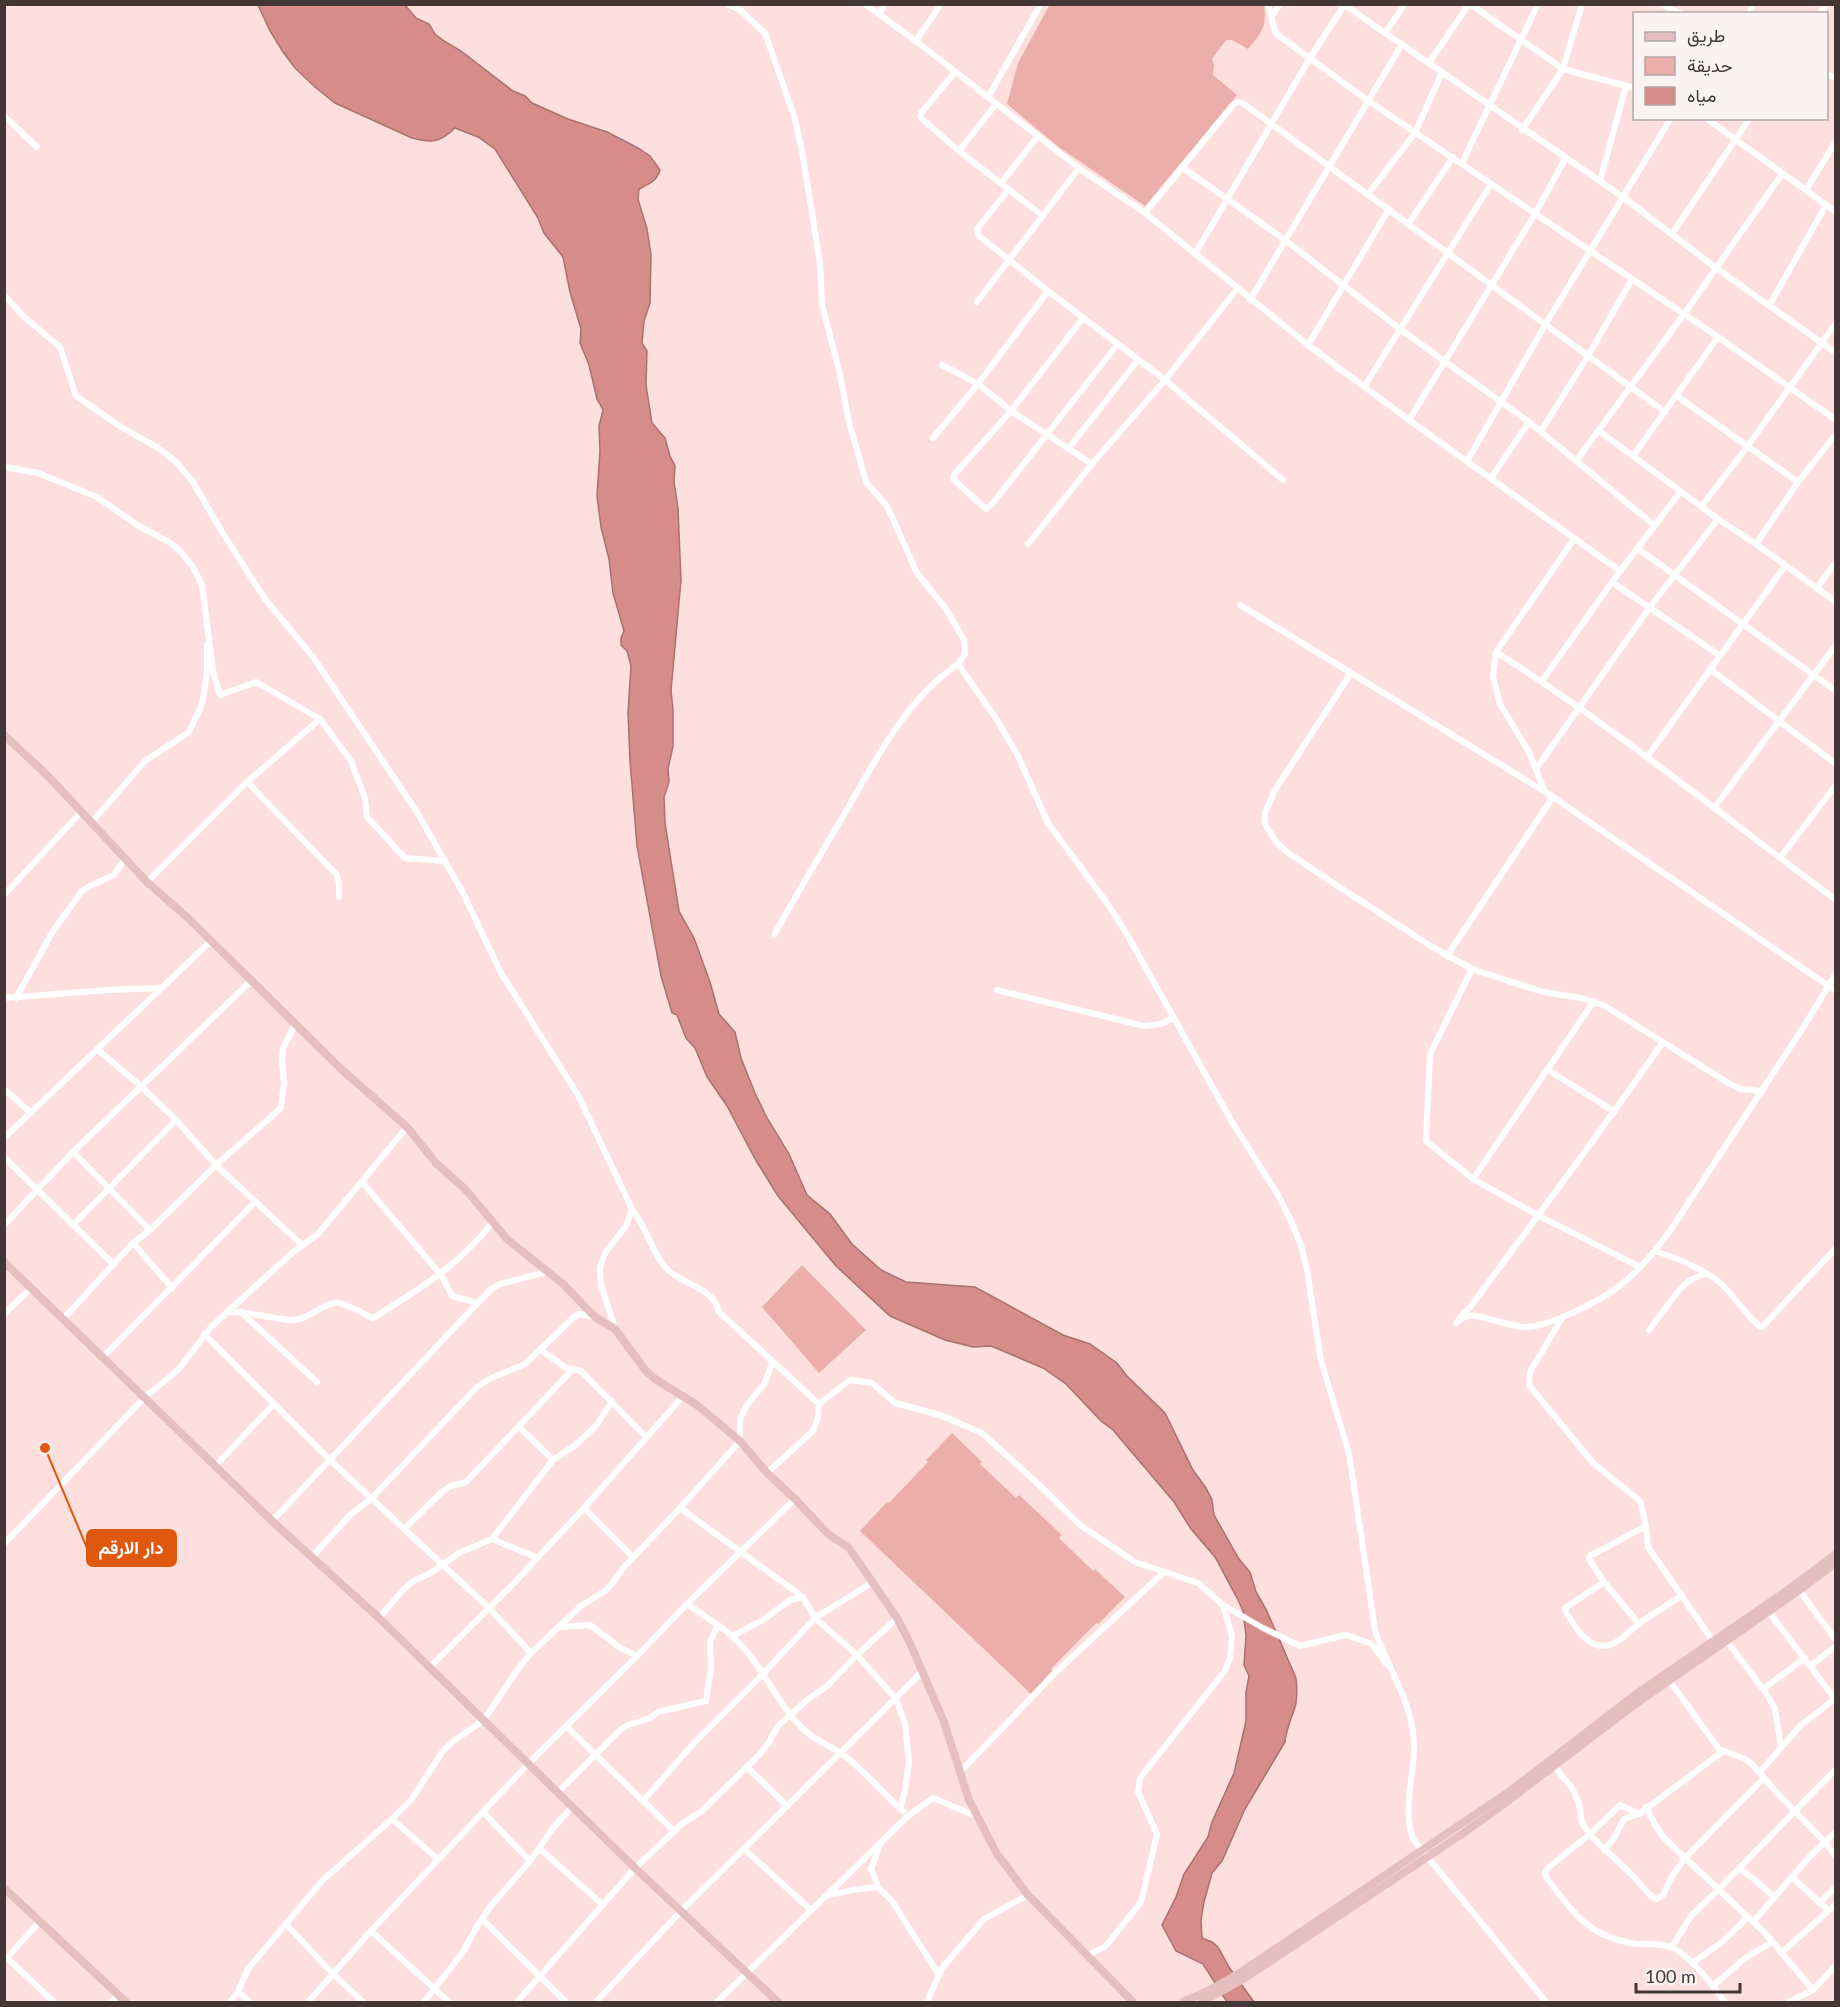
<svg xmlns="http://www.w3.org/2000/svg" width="1840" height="2007" viewBox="0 0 1840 2007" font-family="Lato,Vazirmatn,sans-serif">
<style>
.green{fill:#ebaeaa}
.water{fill:#d68c88;stroke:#aa726f;stroke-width:1.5}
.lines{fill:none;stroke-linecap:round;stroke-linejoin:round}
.street{stroke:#fff;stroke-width:6}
.secondary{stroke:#e4bfbe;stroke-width:8}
.leader{fill:none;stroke:#e0570e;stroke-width:2}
.callout-dot{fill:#e0570e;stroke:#fbf3f3;stroke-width:2}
.callout{fill:#e0570e;stroke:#e0570e;stroke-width:2}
.callout-label{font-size:18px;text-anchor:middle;font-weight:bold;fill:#fff}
</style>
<rect width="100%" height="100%" fill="#fde0de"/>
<g class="green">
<path d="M 1050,4 L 1264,5 C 1267,27 1262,32 1248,49 L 1232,40 L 1226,40 L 1212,59 L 1214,65 L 1213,75 L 1237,95 L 1145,206 L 1060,148 L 1007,104 L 1018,63 Z"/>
<path d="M 802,1265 L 866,1330 L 819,1373 L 762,1307 Z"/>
<path d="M 952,1433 L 982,1462 L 980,1464 L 1016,1498 L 1019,1495 L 1062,1535 L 1059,1538 L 1093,1571 L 1095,1569 L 1125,1597 L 1098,1624 L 1096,1623 L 1051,1669 L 1052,1671 L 1031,1694 L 860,1531 L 887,1502 L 889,1503 L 928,1462 L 926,1460 Z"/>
</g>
<path class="water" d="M 258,5 L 405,5 L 416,18 L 429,24 L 435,34 L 444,41 L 461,51 L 513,91 L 525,96 L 532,103 L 568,119 L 607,132 L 638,148 L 650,156 L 660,170 C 657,181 649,184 639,189 L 638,199 L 647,229 L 651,255 L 650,303 L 644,321 L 642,343 L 647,351 L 646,385 L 652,423 L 665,438 L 670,456 L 675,466 L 674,482 L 678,508 L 681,580 L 671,691 L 673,709 L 673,746 L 668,769 L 669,782 L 664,797 L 665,823 L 679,911 L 694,938 L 710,982 L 719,1014 L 735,1032 L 741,1058 L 755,1093 L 767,1118 L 789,1154 L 807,1195 L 830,1214 L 852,1244 L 881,1270 L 906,1282 L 975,1287 L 1063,1335 L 1090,1344 L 1117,1363 L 1127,1376 L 1165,1413 L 1193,1470 L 1206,1488 L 1212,1500 L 1214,1515 L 1239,1559 L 1250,1572 L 1256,1592 L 1266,1609 L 1296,1678 C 1297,1686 1297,1695 1296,1703 C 1293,1716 1286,1728 1285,1742 L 1245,1809 L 1222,1861 L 1212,1873 L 1204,1902 L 1201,1920 L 1202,1938 L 1212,1942 L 1218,1947 L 1229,1967 L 1254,2002 L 1227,2002 L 1203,1964 L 1176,1951 L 1162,1925 L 1176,1897 L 1184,1874 L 1208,1837 L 1212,1822 L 1234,1773 L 1246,1721 L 1246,1692 L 1249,1676 L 1244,1665 L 1246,1636 L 1243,1611 L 1238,1600 L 1215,1557 L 1191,1529 L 1174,1502 L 1113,1430 L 1101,1421 L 1066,1384 L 1043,1368 L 991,1346 L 973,1347 L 945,1340 L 890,1316 L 836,1266 L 778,1196 L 755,1159 L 727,1106 L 707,1077 L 695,1048 L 686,1038 L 677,1015 L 672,1013 L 661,976 L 637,846 L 630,761 L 628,713 L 631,666 L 627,651 L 621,645 L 621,638 L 624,631 L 613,593 L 609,559 L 601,527 L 597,496 L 600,451 L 599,426 L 603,410 L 597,399 L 589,365 L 580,343 L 581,329 L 570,292 L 563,257 L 544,233 L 538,218 L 495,149 L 478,137 L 455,128 C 440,143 431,143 412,138 L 335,103 L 315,87 L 295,68 L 283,52 L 270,31 Z"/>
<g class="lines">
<g class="street">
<path d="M 727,4 L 740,10 L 765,33 L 794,116 L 802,151 L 820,263 L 822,305 L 839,370 L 849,422 L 866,482 L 887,506 L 917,573 L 946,609 L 964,640 L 965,654 L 958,664 L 995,717 L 1017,754 L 1048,823 L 1107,903 L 1128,936 L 1232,1122 L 1278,1195 L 1291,1221 L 1301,1245 L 1307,1270 L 1321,1361 L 1349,1453 L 1375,1630 C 1387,1668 1412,1700 1414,1743 C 1415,1775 1402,1807 1413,1839 L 1546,2002"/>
<path d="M 865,4 L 916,41 L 1079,168 L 1145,213 L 1308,345 L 1409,420 L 1620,571"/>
<path d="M 1268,4 L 1275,31 L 1278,35 L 1367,100 L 1718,337 L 1836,420"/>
<path d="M 1343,4 L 1623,197 L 1716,268 L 1836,353"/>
<path d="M 1470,4 L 1563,69 L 1634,88"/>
<path d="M 1661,4 L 1682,14"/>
<path d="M 1749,14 L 1753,4"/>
<path d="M 1820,14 L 1826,4"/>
<path d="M 879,15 L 885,4"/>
<path d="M 1272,16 L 1280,4"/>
<path d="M 1385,33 L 1405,4"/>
<path d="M 916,41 L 941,4"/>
<path d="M 1429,63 L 1469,4"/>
<path d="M 955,72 L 922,112 L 920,116 L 921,118 L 959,151 L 1043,216"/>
<path d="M 1826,74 L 1836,78"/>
<path d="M 988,97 L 1041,4"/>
<path d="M 4,116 L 37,147"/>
<path d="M 1706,118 L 1836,212"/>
<path d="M 1522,130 L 1563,69 L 1582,4"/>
<path d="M 959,151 L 996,104"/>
<path d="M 1462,163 L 1538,4"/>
<path d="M 1182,167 L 1285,240 L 1400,329 L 1529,422 L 1654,525"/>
<path d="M 1600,181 L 1626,86"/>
<path d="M 1001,183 L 1038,136"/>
<path d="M 1009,189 L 977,229 L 978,235 L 1048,291 L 1165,380 L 1283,480"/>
<path d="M 1806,190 L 1836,141"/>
<path d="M 1368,194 L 1415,133 L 1442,72"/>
<path d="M 1145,213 L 1233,105 L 1238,102 L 1244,104 L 1665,412"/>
<path d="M 1409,223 L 1453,157"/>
<path d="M 1672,234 L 1750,118"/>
<path d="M 1195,254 L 1310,58 L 1345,4"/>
<path d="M 4,295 L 24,317 L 60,347 L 76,396 L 121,427 L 160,449 L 176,462 L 193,482 L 222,532 L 265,599 L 313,657 L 417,812 L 463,893 L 501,973 L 578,1095 L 632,1209 L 626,1226 L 605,1253 L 600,1268 L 601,1285 L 615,1328"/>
<path d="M 1250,300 L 1402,44"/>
<path d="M 977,302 L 1079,168"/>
<path d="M 1769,306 L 1826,205"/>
<path d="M 1083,318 L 1011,411 L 954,475 L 954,480 L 986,509 L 993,503 L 1117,345"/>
<path d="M 1308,345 L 1389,209"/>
<path d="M 942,365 L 978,384 L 1011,411 L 1092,464"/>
<path d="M 1364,387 L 1491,184"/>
<path d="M 1677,396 L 1798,482"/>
<path d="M 1409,420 L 1535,214 L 1565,159"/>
<path d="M 1541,431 L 1588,356 L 1632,279"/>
<path d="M 1599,431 L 1718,519 L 1756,544 L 1836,602"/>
<path d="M 933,438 L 978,384 L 1048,291"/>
<path d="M 1068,449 L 1138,360"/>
<path d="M 1633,456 L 1718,337"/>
<path d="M 1467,461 L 1545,325 L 1671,118"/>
<path d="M 1576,461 L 1684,314 L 1782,174"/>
<path d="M 4,467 L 38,473 L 97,497 L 137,525 L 169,542 L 181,552 L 193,567 L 202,585 L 213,671 L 220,695 L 256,682 L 320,719 L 351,761 L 365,798 L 367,817 L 405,858 L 444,861"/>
<path d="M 1491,478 L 1529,422"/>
<path d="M 1701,507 L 1747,447 L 1836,323"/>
<path d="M 1028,544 L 1092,464 L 1165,380 L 1237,289"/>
<path d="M 1756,544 L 1798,482 L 1836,434"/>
<path d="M 1637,548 L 1836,691"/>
<path d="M 1612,582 L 1719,655"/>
<path d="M 1817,588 L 1836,562"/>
<path d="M 1240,605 L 1547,793 L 1836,991"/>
<path d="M 1496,652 C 1614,727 1723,816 1836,900"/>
<path d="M 1710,669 L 1836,764"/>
<path d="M 1351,673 L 1275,790 L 1265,813 L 1265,824 L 1276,842 L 1287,852 L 1333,883 L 1434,948 L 1472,969 L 1543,992 L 1581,998 L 1605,1006 L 1730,1084 L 1741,1089 L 1762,1091"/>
<path d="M 1542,681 L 1612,582 L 1680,492"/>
<path d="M 1647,757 L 1785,566"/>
<path d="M 1536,769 L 1650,607 L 1718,519"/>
<path d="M 247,782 L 337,875 L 339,884 L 339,897"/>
<path d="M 1545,792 L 1529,752 L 1500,704 L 1493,677 L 1496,652 L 1574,539"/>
<path d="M 1714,808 L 1836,645"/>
<path d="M 92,822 L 145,761 L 189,732 L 202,704 L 207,673 L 207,645"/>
<path d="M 1780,858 L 1836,785"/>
<path d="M 147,882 L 247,782 L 320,719"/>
<path d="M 4,895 L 82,811"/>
<path d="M 774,935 C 798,892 823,850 848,808 C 878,755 907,699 958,664"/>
<path d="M 1447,956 L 1553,797"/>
<path d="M 1472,969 L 1430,1054 L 1426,1141 L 1473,1179 L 1537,1215 L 1640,1267"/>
<path d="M 997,990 L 1144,1026 L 1161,1024 L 1173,1018"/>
<path d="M 4,998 L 109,990 L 160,988"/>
<path d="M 16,998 L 53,931 L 74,902 L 81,892 L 90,886 L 114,875 L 125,859"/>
<path d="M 97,1049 L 142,1087 L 176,1120 L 216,1165 L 302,1245"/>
<path d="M 1548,1070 L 1615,1112"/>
<path d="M 4,1089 L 31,1113"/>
<path d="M 4,1138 L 211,941"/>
<path d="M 73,1152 L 150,1230"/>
<path d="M 4,1157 L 113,1264"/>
<path d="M 1473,1179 L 1594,1001"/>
<path d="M 362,1182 L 441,1275 L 452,1296 L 477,1303"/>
<path d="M 632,1209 C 637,1217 642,1224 646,1233 C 653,1246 656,1258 667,1269 C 684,1286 712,1286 719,1312 L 819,1404 L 818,1418 L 813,1431 L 767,1473"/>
<path d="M 4,1225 L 73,1152 L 251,981"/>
<path d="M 73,1225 L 176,1120"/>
<path d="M 133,1243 L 172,1288"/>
<path d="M 1655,1251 C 1677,1258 1701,1268 1719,1282 C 1731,1291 1752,1324 1762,1327 L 1836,1248"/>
<path d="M 228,1312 C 250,1311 270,1319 292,1320 C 308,1321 326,1300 339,1303 C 350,1305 363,1314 373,1318 C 420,1289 458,1266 493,1222"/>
<path d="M 241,1312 L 317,1382"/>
<path d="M 4,1314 L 31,1288"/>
<path d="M 64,1318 L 133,1243 L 150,1230 L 216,1165 L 281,1108 L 284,1083 L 282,1061 L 283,1048 L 296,1023"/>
<path d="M 1459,1318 L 1471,1306 C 1536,1218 1601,1132 1663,1042"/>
<path d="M 1562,1318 L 1530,1372 L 1529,1385 L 1593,1463 L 1640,1501 L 1646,1526 L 1648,1547 L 1715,1644"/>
<path d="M 1456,1323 C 1459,1321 1463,1317 1467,1316 C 1478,1313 1510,1327 1525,1327 C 1553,1326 1607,1298 1628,1279 C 1644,1265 1657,1248 1670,1231 L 1808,1020 L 1836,973"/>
<path d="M 1649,1330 L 1680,1289 L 1689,1281 L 1705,1273"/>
<path d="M 204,1334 L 329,1459 L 489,1608 L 531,1653"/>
<path d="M 540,1349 L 566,1368 L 581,1371 L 646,1437"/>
<path d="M 103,1357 L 256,1201"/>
<path d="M 819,1404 L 850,1380 L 872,1383 L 895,1403 L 940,1415 L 982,1433 L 1036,1482 L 1080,1525 L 1135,1562 L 1198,1583 L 1223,1605 L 1232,1636 L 1230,1658 L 1224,1672 L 1140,1778 L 1138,1792 L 1157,1834 L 1141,1902 L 1105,1947 L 1087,1955"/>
<path d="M 519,1427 L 553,1460"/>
<path d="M 215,1466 L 274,1404"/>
<path d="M 584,1508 L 633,1557"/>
<path d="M 680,1508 L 803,1597 L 815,1618 L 857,1655 L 896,1699 L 905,1723 L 909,1762 L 905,1790 L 900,1809"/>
<path d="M 272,1521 L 490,1290 L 500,1284 L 546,1272"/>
<path d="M 404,1529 L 442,1492 L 451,1486 L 466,1482 L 573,1369"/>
<path d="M 492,1539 L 538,1558"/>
<path d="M 4,1544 L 145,1397 L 178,1370 L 212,1326 L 292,1253 L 318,1234 L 407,1127"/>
<path d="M 312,1557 L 351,1514 L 371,1499 L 477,1387 L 489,1379 L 525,1364 L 574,1317 L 580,1314 L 594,1317"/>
<path d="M 1604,1582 L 1565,1608 L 1566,1612 C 1577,1631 1593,1657 1618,1641 C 1625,1636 1632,1629 1640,1623 C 1653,1614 1668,1605 1682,1595"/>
<path d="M 1799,1590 L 1836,1640"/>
<path d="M 687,1604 L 719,1626"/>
<path d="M 1223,1605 L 1263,1628 L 1300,1646 L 1346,1635 L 1372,1644 L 1387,1665"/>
<path d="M 1769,1612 L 1835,1699"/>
<path d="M 379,1618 L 402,1591 L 413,1581 L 429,1574 L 459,1553 L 492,1539 L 553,1460 L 574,1446 L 596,1426 L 612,1401"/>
<path d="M 1639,1624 L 1604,1582 L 1589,1559 L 1590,1556 L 1646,1526"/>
<path d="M 559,1627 L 590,1625 L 619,1647 L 637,1656"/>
<path d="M 729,1634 C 761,1659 774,1701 803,1729 C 815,1741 829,1745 842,1754 C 862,1768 884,1794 903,1811"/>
<path d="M 1727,1641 L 1768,1696 L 1775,1709 L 1781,1747"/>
<path d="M 1810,1666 L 1836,1646"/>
<path d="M 430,1667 L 514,1583 L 584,1508 L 683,1396"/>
<path d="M 1669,1680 L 1719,1749 L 1745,1759 L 1752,1764 L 1778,1794 L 1825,1842 L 1836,1857"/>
<path d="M 1763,1689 L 1805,1658"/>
<path d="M 566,1726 L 674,1831"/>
<path d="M 1554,1766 L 1572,1788 L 1579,1803 L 1582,1823 L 1592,1837 L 1632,1875 L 1652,1897 L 1657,1899 L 1663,1895 L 1672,1876 L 1685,1858 L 1764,1778"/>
<path d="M 747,1767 L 787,1806"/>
<path d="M 961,1771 L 1055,1673 L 1163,1573"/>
<path d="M 1760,1772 L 1800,1726 L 1836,1698"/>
<path d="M 558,1792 L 621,1729 L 628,1725 L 650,1718 L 658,1712 L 706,1701 L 711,1668 L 710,1642 L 718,1625 L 732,1636 L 763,1620 L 790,1600 L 803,1597"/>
<path d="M 643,1801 L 694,1743 L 762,1675 L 815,1618 L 873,1582"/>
<path d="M 1646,1807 L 1657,1828 L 1665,1839 L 1766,1934 L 1813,1990"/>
<path d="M 483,1812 L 530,1861"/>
<path d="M 1639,1814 L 1620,1805 L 1590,1834 L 1549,1867 L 1545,1872 L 1546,1877 C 1571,1910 1586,1935 1630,1943 C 1643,1945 1658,1943 1671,1947 C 1687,1952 1715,1988 1725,2002"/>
<path d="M 392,1819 L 438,1859"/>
<path d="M 540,1849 L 603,1905"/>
<path d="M 744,1849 L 811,1910"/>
<path d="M 1604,1850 L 1614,1838 L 1624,1819 L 1639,1814 L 1722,1752"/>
<path d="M 1739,1869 L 1754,1879 L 1774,1897"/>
<path d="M 1792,1877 L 1828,1910"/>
<path d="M 878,1887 L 871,1869 L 881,1842"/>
<path d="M 825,1896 L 852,1890 L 878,1887 L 892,1901 L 939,1975"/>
<path d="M 1820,1903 L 1836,1886"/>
<path d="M 482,1919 L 566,2002"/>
<path d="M 1753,1922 L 1811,1855 L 1836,1832"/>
<path d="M 286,1924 L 334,1975 L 363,2002"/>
<path d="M 371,1931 L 449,2002"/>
<path d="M 1672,1947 L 1691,1916 L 1718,1890 L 1836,1769"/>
<path d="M 1781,1953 L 1834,1906 L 1836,1908"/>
<path d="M 7,1958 L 54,2002"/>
<path d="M 4,1961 L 40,1921"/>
<path d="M 1692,1963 L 1721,1943 L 1747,1918"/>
<path d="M 1713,1986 L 1744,1959 L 1772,1942"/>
<path d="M 238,1992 L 250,2002"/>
<path d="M 111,2002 L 118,1995"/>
<path d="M 230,2002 L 238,1992 L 248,1969 L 322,1881 L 392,1819 L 411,1800 L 443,1751 L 452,1742 L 484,1720 L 515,1673 L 531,1653 L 581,1606 L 605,1591 L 611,1585 L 624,1567 L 680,1508 L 740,1441 L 740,1419 L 747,1405 L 764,1384 L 773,1362"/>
<path d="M 308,2002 L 371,1931 L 529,1763 L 637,1656 L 687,1604 L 795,1499"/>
<path d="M 424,2002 L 463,1952 L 476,1928 L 490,1907 L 530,1861 L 553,1828 L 573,1806"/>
<path d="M 517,2002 L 635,1868 L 683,1823 L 702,1811 L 760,1754 L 769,1742 L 778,1726 L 807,1700 L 827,1686 L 857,1655 L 897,1618"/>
<path d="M 596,2002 L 681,1911 L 922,1672"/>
<path d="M 717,2002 L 908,1816 L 933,1798 L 976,1816"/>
<path d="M 927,2002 L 942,1968 L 984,1919 L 1028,1895"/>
<path d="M 1789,2002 L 1813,1990 L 1836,1965"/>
</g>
<g class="secondary">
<path d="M 4,735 L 48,776 L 147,882 L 188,918 L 340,1068 L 407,1127 L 436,1163 L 466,1190 L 507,1239 L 563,1284 L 595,1317 L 615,1329 L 646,1371 L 655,1379 L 697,1405 L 740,1441 L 767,1473 L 795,1499 L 828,1534 L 849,1548 L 897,1618 L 910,1643 L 944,1722 L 969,1800 L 997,1854 L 1028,1895 L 1133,2002"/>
<path d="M 4,1262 L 272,1521 L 379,1618 L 635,1868 L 778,2002"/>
<path d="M 4,1888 L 126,2002"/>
<path d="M 1183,2002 L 1214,1988 L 1241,1972 L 1510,1791 L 1639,1692 L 1785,1592 L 1836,1554"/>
<path d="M 1202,2002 L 1245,1978 L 1462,1834 L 1504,1804 L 1634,1705 L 1791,1596 L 1836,1563"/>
</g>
</g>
<path class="leader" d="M45 1448L87 1548"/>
<circle class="callout-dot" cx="45" cy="1448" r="6"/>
<rect class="callout" x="87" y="1530" width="89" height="36" rx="6"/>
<g class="callout-label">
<text x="131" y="1554">دار الارقم</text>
</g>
<rect width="1840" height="2007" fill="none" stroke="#443635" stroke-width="12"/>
<rect x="1633" y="12" width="195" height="108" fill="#fbf3f3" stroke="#b2a7a7" stroke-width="1.5"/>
<rect x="1645" y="32" width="30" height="9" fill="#e4bfbe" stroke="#b2a7a7" stroke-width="1.5"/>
<text x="1687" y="42" font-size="18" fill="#443635">طريق</text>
<rect x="1645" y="57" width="30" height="18" fill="#ebaeaa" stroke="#b2a7a7" stroke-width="1.5"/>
<text x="1687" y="72" font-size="18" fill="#443635">حديقة</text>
<rect x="1645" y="87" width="30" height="18" fill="#d68c88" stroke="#b2a7a7" stroke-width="1.5"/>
<text x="1687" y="102" font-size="18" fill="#443635">مياه</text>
<path d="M1636 1983v9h104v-9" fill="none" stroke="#443635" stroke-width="3"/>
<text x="1645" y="1983" font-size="18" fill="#443635" stroke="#fbf3f3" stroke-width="4.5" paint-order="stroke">100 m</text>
</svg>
